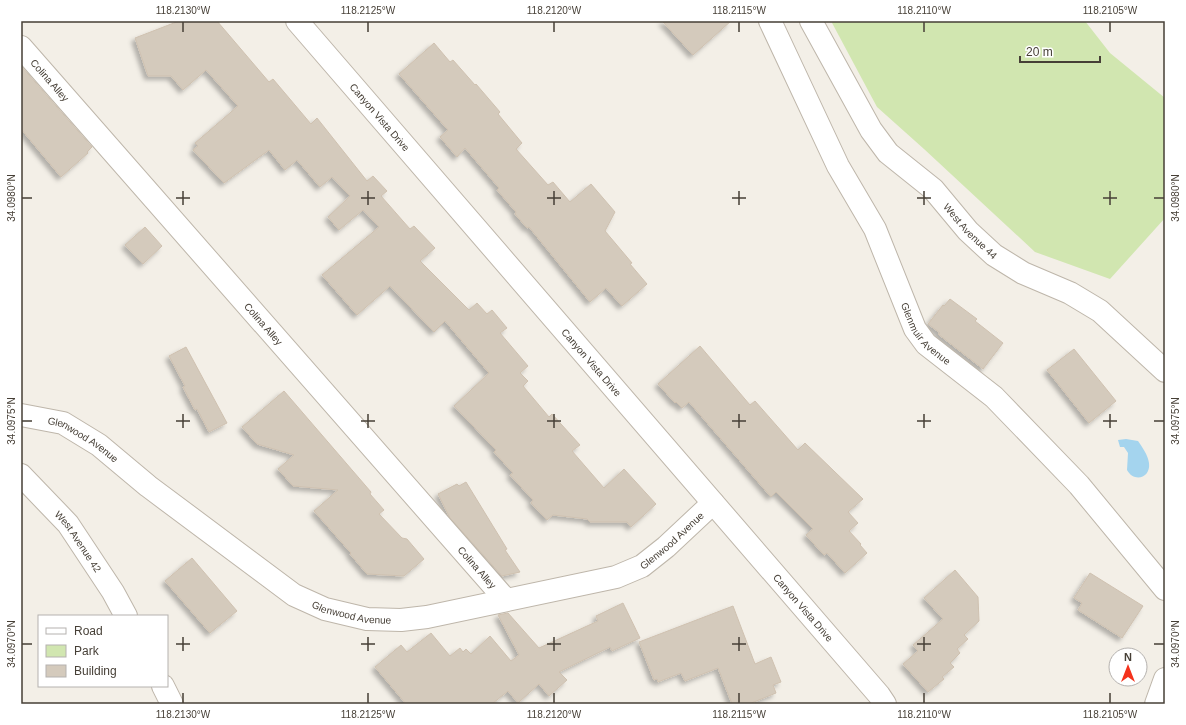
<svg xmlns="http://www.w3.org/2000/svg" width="1186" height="725" viewBox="0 0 1186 725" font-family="Arial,sans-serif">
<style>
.green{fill:#d1e6b0}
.water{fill:#a4d4ee}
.building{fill:#d4cabc;stroke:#cfc1b0;filter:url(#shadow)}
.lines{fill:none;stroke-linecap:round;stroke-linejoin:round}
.street-casing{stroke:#beb6aa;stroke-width:24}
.street{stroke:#fff;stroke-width:22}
.ticks{fill:none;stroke:#463f36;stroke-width:1.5}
.labels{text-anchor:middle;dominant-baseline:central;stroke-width:3.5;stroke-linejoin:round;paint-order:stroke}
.street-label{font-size:10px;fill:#463f36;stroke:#fff}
.neatline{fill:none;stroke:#463f36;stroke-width:1.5}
.ticks-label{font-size:10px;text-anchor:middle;fill:#463f36}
</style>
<defs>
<filter id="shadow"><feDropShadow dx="-3.5" dy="3.5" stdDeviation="2" flood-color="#0004"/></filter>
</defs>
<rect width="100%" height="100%" fill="#f3efe7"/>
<path class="green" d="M 831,21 L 1085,21 L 1110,53 L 1165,98 L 1165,218 L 1110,279 L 1035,252 L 924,149 L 877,107 Z"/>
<path class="water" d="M 1126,439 L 1138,441 C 1142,447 1148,455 1149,463 C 1151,478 1134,483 1127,470 L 1128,453 L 1124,447 L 1120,447 L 1118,440 Z"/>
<g class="building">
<path d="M 179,21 L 217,21 L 269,82 L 273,79 L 311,124 L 317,118 L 367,181 L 373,176 L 387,191 L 381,196 L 410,229 L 414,226 L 435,248 L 420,261 L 469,310 L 477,303 L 487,314 L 492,310 L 507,328 L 500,333 L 528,366 L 520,373 L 528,381 L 523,386 L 549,417 L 552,414 L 580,445 L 572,451 L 604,488 L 624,469 L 656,504 L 631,527 L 627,522 L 590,522 L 587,519 L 553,515 L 547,520 L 531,503 L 533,500 L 510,475 L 513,473 L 494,452 L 496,450 L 454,406 L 489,373 L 445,321 L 434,332 L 390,286 L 357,315 L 322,275 L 379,227 L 363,210 L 339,230 L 328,217 L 350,196 L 332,177 L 320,187 L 297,160 L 285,170 L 269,150 L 224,183 L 193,150 L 198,146 L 195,143 L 238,106 L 206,70 L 183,90 L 171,76 L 148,76 L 135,38 Z"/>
<path d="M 662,21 L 731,21 L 693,55 Z"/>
<path d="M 434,43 L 450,62 L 453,60 L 475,85 L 476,84 L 500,112 L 498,114 L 522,143 L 516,149 L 548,185 L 553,182 L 570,202 L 591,184 L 615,212 L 605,231 L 632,263 L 630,264 L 647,284 L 622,306 L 606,288 L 590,302 L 529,227 L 527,228 L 515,214 L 516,212 L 497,190 L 499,188 L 465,148 L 457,157 L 440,137 L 448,130 L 399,74 Z"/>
<path d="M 21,66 L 92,147 L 87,152 L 88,153 L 61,177 L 21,129 Z"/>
<path d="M 145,227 L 162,246 L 143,264 L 125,245 Z"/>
<path d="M 950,299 L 977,319 L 975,321 L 1003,343 L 983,369 L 938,334 L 940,333 L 928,324 L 943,305 L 944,306 Z"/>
<path d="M 700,346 L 750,405 L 755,401 L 798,450 L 805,443 L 863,499 L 848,512 L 858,523 L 849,531 L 861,544 L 860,545 L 867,553 L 845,573 L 827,553 L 824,555 L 806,535 L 813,529 L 776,492 L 771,497 L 689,402 L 682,408 L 676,402 L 675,403 L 658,384 Z"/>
<path d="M 186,347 L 227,423 L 209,432 L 197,409 L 195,410 L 183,387 L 185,386 L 169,356 Z"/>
<path d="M 1074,349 L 1116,401 L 1089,423 L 1047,370 Z"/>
<path d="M 284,391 L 371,492 L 370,494 L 384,510 L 379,514 L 402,538 L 407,539 L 424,559 L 404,576 L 367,574 L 350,554 L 351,553 L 314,511 L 338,490 L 293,486 L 278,469 L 294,455 L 257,444 L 242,427 Z"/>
<path d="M 466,482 L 507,549 L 505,550 L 520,572 L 502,576 L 450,518 L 438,494 L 457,484 L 459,486 Z"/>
<path d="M 192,558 L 237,611 L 210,633 L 165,581 Z"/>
<path d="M 955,570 L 978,597 L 979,621 L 964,635 L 968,639 L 957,649 L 960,653 L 950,663 L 954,667 L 942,677 L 944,679 L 928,692 L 903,664 L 918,651 L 913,645 L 943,619 L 924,598 Z"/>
<path d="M 1090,573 L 1143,606 L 1122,638 L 1078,610 L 1082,603 L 1074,598 Z"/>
<path d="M 623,603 L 640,638 L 612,651 L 610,647 L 559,672 L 567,680 L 549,696 L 539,684 L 518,703 L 508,691 L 492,704 L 406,704 L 375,667 L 401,645 L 407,652 L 431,633 L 450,656 L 460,648 L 463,652 L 466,649 L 471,654 L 490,636 L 511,661 L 519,655 L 498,615 L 508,613 L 539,648 L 598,621 L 596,616 Z"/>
<path d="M 733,606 L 755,664 L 771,657 L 781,682 L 773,685 L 776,693 L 749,704 L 732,704 L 718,668 L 685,681 L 681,673 L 658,682 L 657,679 L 654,680 L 639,642 Z"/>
</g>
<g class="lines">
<defs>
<g id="street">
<path id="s1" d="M 297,21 L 879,695 L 885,704"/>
<path id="s2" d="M 770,21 L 838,166 L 875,229 L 915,329 L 926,344 L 994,397 L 1079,485 L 1165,589"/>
<path id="s3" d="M 811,21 L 871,130 L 888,153 L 933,189 L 968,231 L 994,255 L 1023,273 L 1070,293 L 1100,311 L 1165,371"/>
<path id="s4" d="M 21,47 L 506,600"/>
<path id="s5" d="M 21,415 L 63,423 L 99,445 L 148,486 L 294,595 L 325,609 L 367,619 L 401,620 L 427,617 L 616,577 L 642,566 L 666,547 L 713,503"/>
<path id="s6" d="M 21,475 L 68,524 L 113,592 L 126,616"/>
<path d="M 163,686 L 172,704"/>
<path d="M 1156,704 L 1165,679"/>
</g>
</defs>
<use href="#street" class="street-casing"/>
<use href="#street" class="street"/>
</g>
<path class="ticks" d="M 183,22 L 183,32M 368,22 L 368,32M 554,22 L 554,32M 739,22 L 739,32M 924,22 L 924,32M 1110,22 L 1110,32M 183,191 L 183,205M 368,191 L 368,205M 554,191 L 554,205M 739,191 L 739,205M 924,191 L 924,205M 1110,191 L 1110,205M 22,198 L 32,198M 176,198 L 190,198M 361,198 L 375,198M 547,198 L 561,198M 732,198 L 746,198M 917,198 L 931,198M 1103,198 L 1117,198M 1154,198 L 1164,198M 183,414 L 183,428M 368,414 L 368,428M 554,414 L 554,428M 739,414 L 739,428M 924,414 L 924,428M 1110,414 L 1110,428M 22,421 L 32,421M 176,421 L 190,421M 361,421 L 375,421M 547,421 L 561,421M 732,421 L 746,421M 917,421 L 931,421M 1103,421 L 1117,421M 1154,421 L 1164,421M 183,637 L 183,651M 368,637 L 368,651M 554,637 L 554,651M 739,637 L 739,651M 924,637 L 924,651M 22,644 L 32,644M 176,644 L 190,644M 361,644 L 375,644M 547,644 L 561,644M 732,644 L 746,644M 917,644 L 931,644M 1154,644 L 1164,644M 183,693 L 183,703M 368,693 L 368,703M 554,693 L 554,703M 739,693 L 739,703M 924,693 L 924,703M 1110,693 L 1110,703"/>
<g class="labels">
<g class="street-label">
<text stroke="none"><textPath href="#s4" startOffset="44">Colina Alley</textPath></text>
<text stroke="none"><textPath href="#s1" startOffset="127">Canyon Vista Drive</textPath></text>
<text stroke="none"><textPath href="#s3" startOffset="267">West Avenue 44</textPath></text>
<text stroke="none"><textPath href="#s4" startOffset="368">Colina Alley</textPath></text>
<text stroke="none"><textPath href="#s2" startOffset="351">Glenmuir Avenue</textPath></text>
<text stroke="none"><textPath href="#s1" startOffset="451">Canyon Vista Drive</textPath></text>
<text stroke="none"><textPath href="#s5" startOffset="68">Glenwood Avenue</textPath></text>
<text stroke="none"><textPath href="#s5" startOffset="729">Glenwood Avenue</textPath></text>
<text stroke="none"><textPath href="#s6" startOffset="88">West Avenue 42</textPath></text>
<text stroke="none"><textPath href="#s4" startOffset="692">Colina Alley</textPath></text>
<text stroke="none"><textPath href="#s1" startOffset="775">Canyon Vista Drive</textPath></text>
<text stroke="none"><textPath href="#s5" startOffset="392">Glenwood Avenue</textPath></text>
</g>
</g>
<rect width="1186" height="725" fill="none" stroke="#ffffff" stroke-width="44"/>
<rect x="38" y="615" width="130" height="72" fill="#ffffff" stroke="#b5b2af"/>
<rect x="46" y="628" width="20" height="6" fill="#ffffff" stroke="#b5b2af"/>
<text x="74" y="635" font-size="12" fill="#463f36">Road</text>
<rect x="46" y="645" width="20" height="12" fill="#d1e6b0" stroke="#b5b2af"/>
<text x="74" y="655" font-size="12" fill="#463f36">Park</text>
<rect x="46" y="665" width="20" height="12" fill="#d4cabc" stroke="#b5b2af"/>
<text x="74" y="675" font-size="12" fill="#463f36">Building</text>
<g transform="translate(1128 667)"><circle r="19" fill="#ffffff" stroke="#b5b2af"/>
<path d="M0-3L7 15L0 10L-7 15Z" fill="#f4321c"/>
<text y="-6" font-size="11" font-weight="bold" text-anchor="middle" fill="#463f36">N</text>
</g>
<path d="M1020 56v6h80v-6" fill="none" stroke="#463f36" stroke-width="2"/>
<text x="1026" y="56" font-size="12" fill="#463f36" stroke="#ffffff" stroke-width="3" paint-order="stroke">20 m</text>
<rect x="22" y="22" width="1142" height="681" class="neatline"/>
<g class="ticks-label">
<text x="183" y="14">118.2130°W</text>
<text x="368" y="14">118.2125°W</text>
<text x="554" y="14">118.2120°W</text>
<text x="739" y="14">118.2115°W</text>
<text x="924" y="14">118.2110°W</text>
<text x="1110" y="14">118.2105°W</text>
<text transform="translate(11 198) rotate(-90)" y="4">34.0980°N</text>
<text transform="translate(1175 198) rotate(-90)" y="4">34.0980°N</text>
<text transform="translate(11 421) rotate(-90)" y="4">34.0975°N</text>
<text transform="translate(1175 421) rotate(-90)" y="4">34.0975°N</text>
<text transform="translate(11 644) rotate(-90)" y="4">34.0970°N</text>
<text transform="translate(1175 644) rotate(-90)" y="4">34.0970°N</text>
<text x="183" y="718">118.2130°W</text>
<text x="368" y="718">118.2125°W</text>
<text x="554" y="718">118.2120°W</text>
<text x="739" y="718">118.2115°W</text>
<text x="924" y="718">118.2110°W</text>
<text x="1110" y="718">118.2105°W</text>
</g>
</svg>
